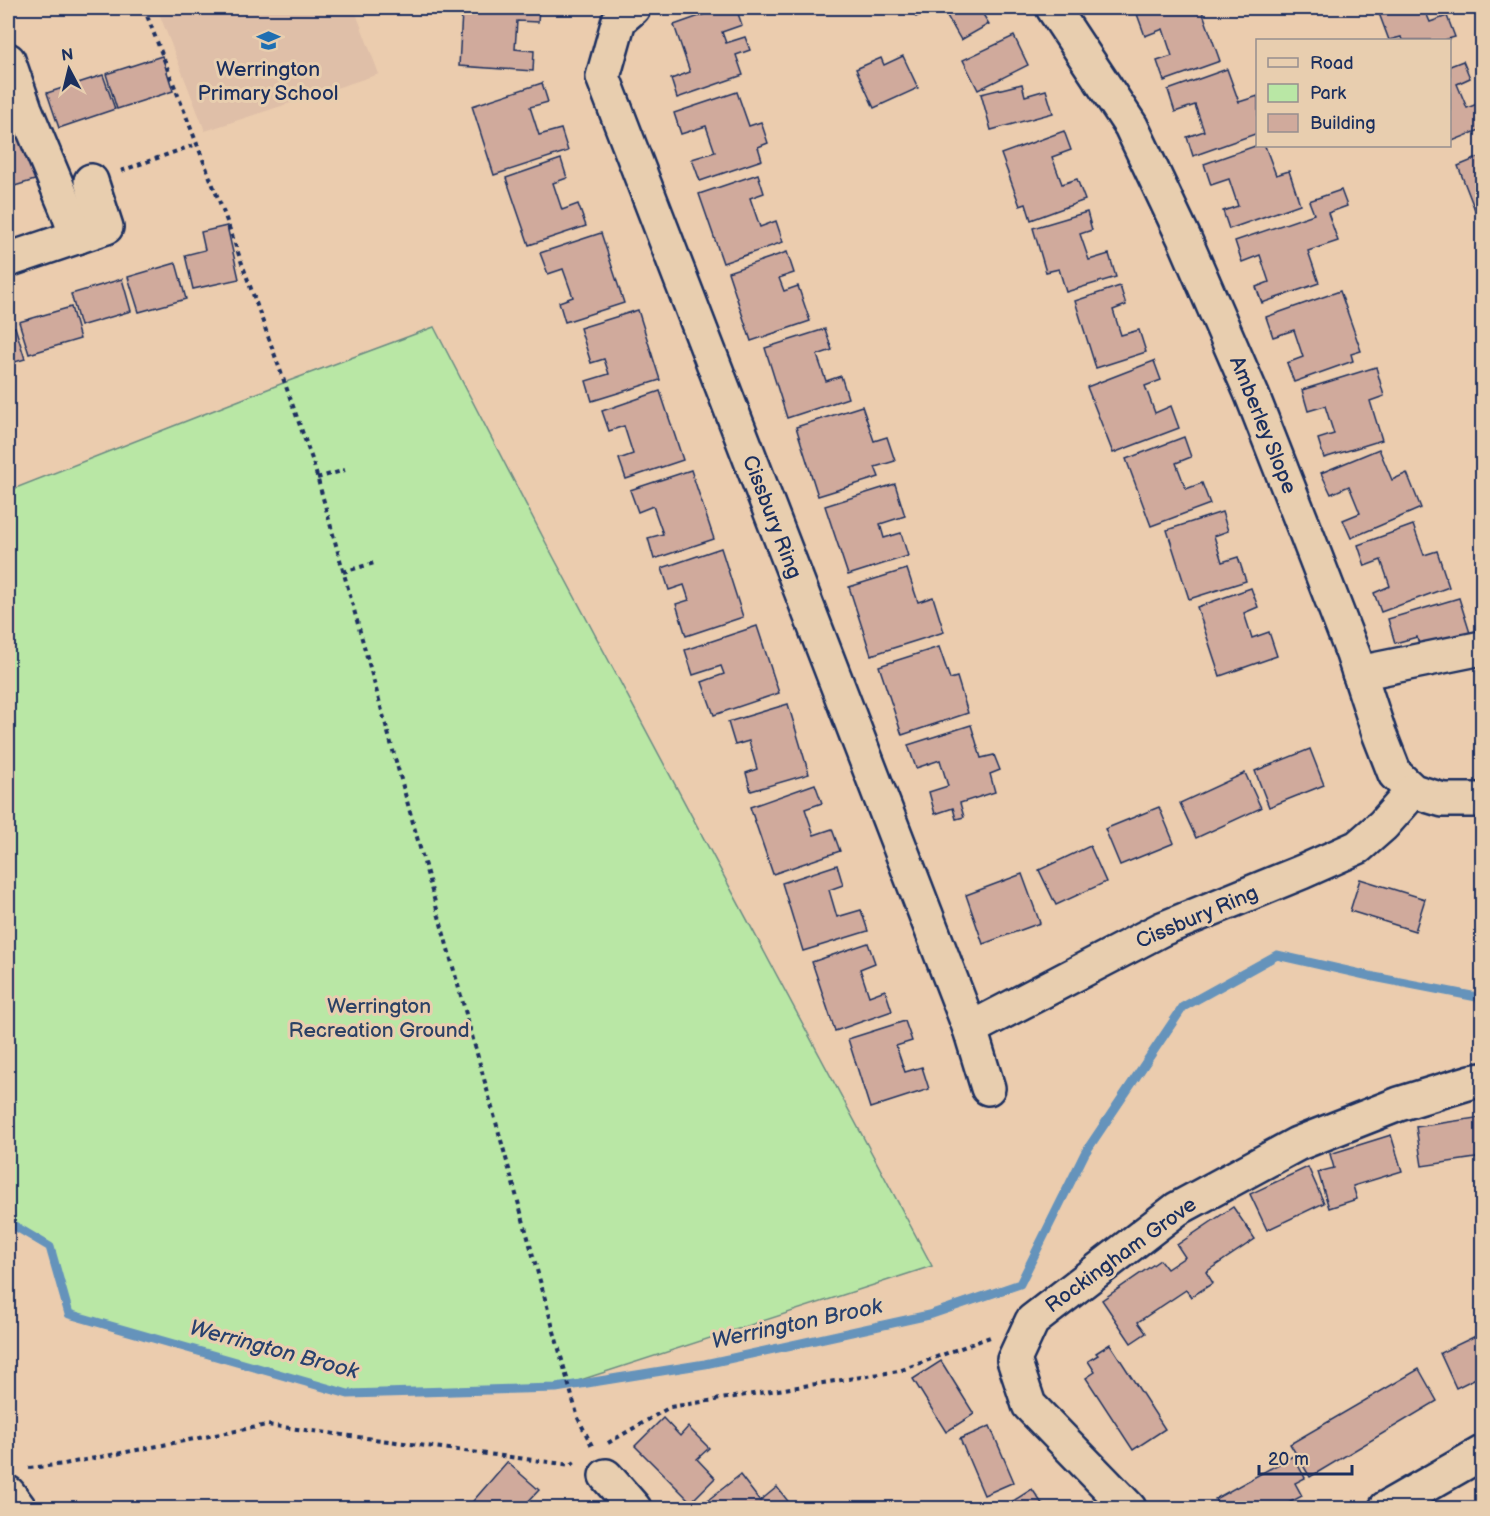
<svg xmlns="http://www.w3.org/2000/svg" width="1490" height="1516" viewBox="0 0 1490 1516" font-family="'Balsamiq Sans',sans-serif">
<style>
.built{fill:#dfbfa8}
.green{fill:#b9e7a5;stroke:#6a8b82;stroke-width:1.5}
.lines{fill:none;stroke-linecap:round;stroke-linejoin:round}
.stream{stroke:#6593bb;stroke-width:9}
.building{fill:#d0aa9c;stroke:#1b2f5e;stroke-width:1.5}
.minor-casing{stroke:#1b2f5e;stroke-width:38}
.path{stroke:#1b2f5e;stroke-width:4;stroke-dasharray:4.5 4.5;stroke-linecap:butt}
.minor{stroke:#e8ceaf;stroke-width:33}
.labels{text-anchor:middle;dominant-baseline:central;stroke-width:6;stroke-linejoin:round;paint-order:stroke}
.poi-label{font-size:21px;fill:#1b2f5e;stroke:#e8ceaf}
.street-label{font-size:21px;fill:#1b2f5e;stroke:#e8ceaf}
.park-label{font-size:21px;fill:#2b4165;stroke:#e8ceaf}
.water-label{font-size:22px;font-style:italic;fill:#27406e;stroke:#e8ceaf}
</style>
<rect width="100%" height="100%" fill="#ebccae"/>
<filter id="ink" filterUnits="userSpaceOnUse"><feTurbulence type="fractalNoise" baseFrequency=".0167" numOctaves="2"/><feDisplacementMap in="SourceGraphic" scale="12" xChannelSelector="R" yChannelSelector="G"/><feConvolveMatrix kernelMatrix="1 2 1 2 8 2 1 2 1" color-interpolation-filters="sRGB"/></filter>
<g filter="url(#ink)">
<path class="built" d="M 157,8 L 354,8 L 379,74 L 205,131 Z"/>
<path class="green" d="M 434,327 L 546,543 L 932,1266 L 556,1388 L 348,1394 L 69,1314 L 50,1247 L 8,1222 L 8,491 L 278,385 Z"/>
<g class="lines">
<path class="stream" d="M 8,1222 L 50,1247 L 69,1314 L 348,1394 L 556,1388 L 705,1364 L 929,1315 L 1020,1284 L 1085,1153 L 1183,1007 L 1277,955 L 1374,977 L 1482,998"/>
</g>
<g class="building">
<path d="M 475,8 L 539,8 L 538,22 L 517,21 L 515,49 L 534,51 L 533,71 L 459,66 L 462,12 L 475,13 Z"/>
<path d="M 722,8 L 736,8 L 742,25 L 722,32 L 726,43 L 745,37 L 750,50 L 736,55 L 743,75 L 677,98 L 671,79 L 690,72 L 674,25 Z"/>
<path d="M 911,8 L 932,8 L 916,17 Z"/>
<path d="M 958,8 L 979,8 L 989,24 L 961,40 L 946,14 Z"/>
<path d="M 1156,8 L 1201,8 L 1220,61 L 1164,81 L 1157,61 L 1172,56 L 1163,29 L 1145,36 L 1137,14 Z"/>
<path d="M 1377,8 L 1424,8 L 1430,22 L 1447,16 L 1455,37 L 1444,40 L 1402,40 L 1401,37 L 1389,40 Z"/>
<path d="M 1014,36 L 1028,65 L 978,90 L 963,60 Z"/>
<path d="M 162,56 L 173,91 L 117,109 L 106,74 Z"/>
<path d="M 903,56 L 918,88 L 874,108 L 856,69 L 881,58 L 884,65 Z"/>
<path d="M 1463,61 L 1470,78 L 1457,84 L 1467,108 L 1482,102 L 1482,129 L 1450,142 L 1450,66 Z"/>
<path d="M 1227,69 L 1239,102 L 1258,96 L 1258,133 L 1193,156 L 1187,137 L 1204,131 L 1195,105 L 1175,112 L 1168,90 Z"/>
<path d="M 103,75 L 115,109 L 59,128 L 47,93 Z"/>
<path d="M 542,83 L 548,102 L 530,107 L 539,135 L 561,129 L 568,151 L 494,175 L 472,106 Z"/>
<path d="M 1022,84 L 1025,96 L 1046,90 L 1053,113 L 991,130 L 981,94 Z"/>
<path d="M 737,92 L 749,126 L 761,122 L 768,143 L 758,147 L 762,160 L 700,181 L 692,159 L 715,152 L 706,126 L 681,134 L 674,113 Z"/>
<path d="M 26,125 L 48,176 L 8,188 L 8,129 Z"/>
<path d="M 1064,131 L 1071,150 L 1052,157 L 1062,184 L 1077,179 L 1085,200 L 1031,220 L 1026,204 L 1020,206 L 1001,154 Z"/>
<path d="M 1258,145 L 1265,146 L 1276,175 L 1289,171 L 1300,204 L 1229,229 L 1223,211 L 1238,206 L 1229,179 L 1211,185 L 1204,164 Z"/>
<path d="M 1482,156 L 1482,228 L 1458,166 Z"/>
<path d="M 561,159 L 567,178 L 553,183 L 562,210 L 578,204 L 586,226 L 529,245 L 506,178 Z"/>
<path d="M 758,174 L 764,193 L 750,198 L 760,227 L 776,221 L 783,242 L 723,263 L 699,194 Z"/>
<path d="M 1341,190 L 1347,206 L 1328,213 L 1338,241 L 1308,251 L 1319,283 L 1262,303 L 1256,287 L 1269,282 L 1260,255 L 1242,262 L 1235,241 L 1314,214 L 1309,201 Z"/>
<path d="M 1087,212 L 1092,230 L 1080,234 L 1089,260 L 1109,254 L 1116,277 L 1066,292 L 1059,269 L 1046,272 L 1033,228 Z"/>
<path d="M 227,226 L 239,279 L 193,289 L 185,255 L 205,250 L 201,232 Z"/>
<path d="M 601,233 L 624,303 L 565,322 L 559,302 L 573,297 L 563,269 L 548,274 L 540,253 Z"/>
<path d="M 787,252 L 794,273 L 779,278 L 784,291 L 798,286 L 810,321 L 751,341 L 728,272 Z"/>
<path d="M 176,263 L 186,299 L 139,312 L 128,277 Z"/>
<path d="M 122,279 L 131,311 L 80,326 L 71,294 Z"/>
<path d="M 1120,286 L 1126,305 L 1113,310 L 1121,335 L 1139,330 L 1146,352 L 1096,368 L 1075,301 Z"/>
<path d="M 1340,291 L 1361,351 L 1351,354 L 1353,361 L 1294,382 L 1287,363 L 1303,357 L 1294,330 L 1273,337 L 1266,317 Z"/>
<path d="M 71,307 L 80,339 L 29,354 L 19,322 Z"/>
<path d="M 638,310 L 660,380 L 592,401 L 586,381 L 609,374 L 604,359 L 591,363 L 580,328 Z"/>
<path d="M 15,327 L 25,359 L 8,364 L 8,329 Z"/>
<path d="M 825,329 L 832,350 L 817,355 L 826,381 L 841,376 L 848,398 L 787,418 L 765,348 Z"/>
<path d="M 1154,361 L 1161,380 L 1145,386 L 1155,413 L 1171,406 L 1179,428 L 1113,453 L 1087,387 Z"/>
<path d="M 1376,367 L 1384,396 L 1370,401 L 1382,440 L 1324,458 L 1318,439 L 1334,434 L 1325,406 L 1308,411 L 1302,390 Z"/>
<path d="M 660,391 L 683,460 L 626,479 L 619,459 L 633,454 L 624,426 L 609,431 L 602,411 Z"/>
<path d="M 862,406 L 874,441 L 887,437 L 895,461 L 875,467 L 879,477 L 818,496 L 796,427 Z"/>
<path d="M 1184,437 L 1191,457 L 1176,463 L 1186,489 L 1202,483 L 1210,504 L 1151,526 L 1126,459 Z"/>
<path d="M 1379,449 L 1392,480 L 1407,473 L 1421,508 L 1351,538 L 1343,520 L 1360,513 L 1349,486 L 1331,494 L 1321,473 Z"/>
<path d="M 691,470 L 714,539 L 654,559 L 648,538 L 663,534 L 653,506 L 638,512 L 630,490 Z"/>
<path d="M 895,484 L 905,516 L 880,524 L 884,538 L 901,533 L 908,556 L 848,575 L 825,506 Z"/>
<path d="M 1222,512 L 1228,531 L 1214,536 L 1222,562 L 1238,557 L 1246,581 L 1189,599 L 1167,530 Z"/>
<path d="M 1413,525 L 1424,555 L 1437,551 L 1449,587 L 1381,612 L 1374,593 L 1390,586 L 1381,560 L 1365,566 L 1358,545 Z"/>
<path d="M 721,548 L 743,617 L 686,636 L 676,604 L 689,600 L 684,585 L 669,590 L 662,568 Z"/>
<path d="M 907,569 L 918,602 L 933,597 L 944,632 L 871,655 L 849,587 Z"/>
<path d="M 1251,588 L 1258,607 L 1244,613 L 1252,638 L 1269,632 L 1277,656 L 1220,676 L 1197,607 Z"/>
<path d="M 1459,598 L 1470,633 L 1420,648 L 1417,637 L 1395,643 L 1388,619 Z"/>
<path d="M 757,626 L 779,693 L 714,715 L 702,682 L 724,674 L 721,666 L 693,675 L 685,650 Z"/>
<path d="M 939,647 L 950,679 L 957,677 L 968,713 L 902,735 L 879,666 Z"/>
<path d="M 788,704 L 809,774 L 751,791 L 746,773 L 757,769 L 749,741 L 735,745 L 728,722 Z"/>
<path d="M 971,725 L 981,758 L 994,755 L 1000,770 L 990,774 L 995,792 L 960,803 L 964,817 L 956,819 L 953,808 L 935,814 L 929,792 L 948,786 L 940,760 L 916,768 L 908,745 Z"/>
<path d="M 1310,749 L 1324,785 L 1269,807 L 1255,771 Z"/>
<path d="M 1245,773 L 1261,808 L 1196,838 L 1180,803 Z"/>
<path d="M 815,784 L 822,803 L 805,809 L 814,835 L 832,829 L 840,851 L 773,874 L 750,807 Z"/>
<path d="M 1159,807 L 1174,843 L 1120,865 L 1105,829 Z"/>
<path d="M 1090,846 L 1106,882 L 1056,905 L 1039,870 Z"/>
<path d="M 837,865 L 843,885 L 829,890 L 837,917 L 861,910 L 868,931 L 803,951 L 782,883 Z"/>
<path d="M 1022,874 L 1040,923 L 983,944 L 966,895 Z"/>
<path d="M 1360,879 L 1425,899 L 1415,931 L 1350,911 Z"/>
<path d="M 868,943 L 875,963 L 860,969 L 869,996 L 885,990 L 892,1011 L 835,1031 L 812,962 Z"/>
<path d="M 905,1021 L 912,1041 L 896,1046 L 905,1072 L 922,1067 L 929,1089 L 870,1108 L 848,1039 Z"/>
<path d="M 1482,1117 L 1482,1157 L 1422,1166 L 1416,1127 Z"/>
<path d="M 1391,1135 L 1402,1171 L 1353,1186 L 1357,1199 L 1329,1208 L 1318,1172 L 1334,1168 L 1330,1154 Z"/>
<path d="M 1308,1167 L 1324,1203 L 1267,1230 L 1250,1194 Z"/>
<path d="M 1233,1207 L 1255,1239 L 1206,1272 L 1213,1283 L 1191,1297 L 1186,1290 L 1138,1322 L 1146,1333 L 1131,1343 L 1102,1300 L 1160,1260 L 1167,1269 L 1185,1257 L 1177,1245 Z"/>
<path d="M 1482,1333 L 1482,1375 L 1456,1388 L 1440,1353 Z"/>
<path d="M 1110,1344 L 1165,1429 L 1133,1450 L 1086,1378 L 1095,1372 L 1088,1361 L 1098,1355 L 1096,1353 Z"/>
<path d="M 941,1361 L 974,1414 L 946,1432 L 913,1379 Z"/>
<path d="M 1419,1369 L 1437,1401 L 1310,1477 L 1290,1444 Z"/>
<path d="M 663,1418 L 680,1436 L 688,1427 L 709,1448 L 697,1459 L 715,1478 L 691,1502 L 635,1446 Z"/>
<path d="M 990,1426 L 1014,1482 L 984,1495 L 960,1439 Z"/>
<path d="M 1293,1456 L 1305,1478 L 1295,1483 L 1302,1496 L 1279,1508 L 1220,1508 L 1215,1499 Z"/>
<path d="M 507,1462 L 539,1490 L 522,1508 L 467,1508 Z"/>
<path d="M 740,1475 L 760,1501 L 777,1487 L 791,1505 L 787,1508 L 701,1508 L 699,1507 Z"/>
<path d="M 1032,1489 L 1045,1508 L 1002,1508 Z"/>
</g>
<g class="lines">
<defs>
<g id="minor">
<path d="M 633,8 L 619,20 L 603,77 L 970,1029 L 988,1088"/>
<path d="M 1053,8 L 1131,126 L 1184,238 L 1252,395 L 1305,530 L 1353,654 L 1379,733 L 1395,774 L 1413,791 L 1443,800 L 1482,800"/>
<path d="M 8,60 L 25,109 L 68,212 L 77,237"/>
<path d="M 8,260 L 106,227 L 91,181"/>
<path d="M 1359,673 L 1482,648"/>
<path d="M 970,1029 L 1162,929 L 1302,872 L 1358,847 L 1383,825 L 1413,791"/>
<path d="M 606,1476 L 634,1508"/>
<path d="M 8,1493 L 19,1508"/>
<path d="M 1129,1508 L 1029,1405 L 1014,1360 L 1032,1321 L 1177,1209 L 1297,1144 L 1399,1104 L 1471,1082 L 1482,1080"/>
<path d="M 1386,1508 L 1482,1453"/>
</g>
</defs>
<use href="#minor" class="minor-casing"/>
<g class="path">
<path d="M 144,8 L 225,216 L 313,462 L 578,1418 L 593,1448"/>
<path d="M 121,171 L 197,144"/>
<path d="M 317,478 L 345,470"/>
<path d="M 343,572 L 374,563"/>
<path d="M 608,1443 L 670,1407 L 899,1371 L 990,1337"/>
<path d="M 29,1468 L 64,1464 L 267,1425 L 571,1465 L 578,1460"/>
</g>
<use href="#minor" class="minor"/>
</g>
</g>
<defs>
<symbol id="school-bare" viewBox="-9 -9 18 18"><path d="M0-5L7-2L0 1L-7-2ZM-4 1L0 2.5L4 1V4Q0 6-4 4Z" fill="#1f6fb2" stroke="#e8ceaf" stroke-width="2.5" paint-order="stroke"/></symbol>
</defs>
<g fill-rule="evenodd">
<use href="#school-bare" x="252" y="24" width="33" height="33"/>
</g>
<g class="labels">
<g class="poi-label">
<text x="268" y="69">Werrington<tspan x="268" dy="24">Primary School</tspan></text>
</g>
<g class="street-label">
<text transform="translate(1263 425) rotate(68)">Amberley Slope</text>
<text transform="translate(772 517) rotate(69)">Cissbury Ring</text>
<text transform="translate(1197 917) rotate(-23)">Cissbury Ring</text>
<text transform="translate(1121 1255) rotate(-36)">Rockingham Grove</text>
</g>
<g class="park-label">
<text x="379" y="1006">Werrington<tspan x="379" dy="24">Recreation Ground</tspan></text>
</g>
<g class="water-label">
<text transform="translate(797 1324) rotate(-12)">Werrington Brook</text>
<text transform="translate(274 1350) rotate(15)">Werrington Brook</text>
</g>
</g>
<rect width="1490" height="1516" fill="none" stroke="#e8ceaf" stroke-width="30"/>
<rect x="15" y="15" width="1460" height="1486" fill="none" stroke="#1b2f5e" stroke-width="2" filter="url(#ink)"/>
<rect x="1256" y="39" width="195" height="108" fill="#e8ceaf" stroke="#968e8f" stroke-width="1.5"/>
<rect x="1268" y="58" width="30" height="9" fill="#e8ceaf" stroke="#968e8f" stroke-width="1.5"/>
<text x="1310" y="69" font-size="18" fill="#1b2f5e">Road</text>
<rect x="1268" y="84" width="30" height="18" fill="#b9e7a5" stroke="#968e8f" stroke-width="1.5"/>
<text x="1310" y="99" font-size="18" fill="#1b2f5e">Park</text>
<rect x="1268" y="114" width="30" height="18" fill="#d0aa9c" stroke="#968e8f" stroke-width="1.5"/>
<text x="1310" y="129" font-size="18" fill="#1b2f5e">Building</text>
<g transform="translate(69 69) rotate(353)" stroke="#e8ceaf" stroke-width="4.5" paint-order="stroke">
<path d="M0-4.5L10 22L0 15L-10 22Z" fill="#1b2f5e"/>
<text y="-9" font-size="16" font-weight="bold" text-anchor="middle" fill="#1b2f5e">N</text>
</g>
<path d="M1259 1465v9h93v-9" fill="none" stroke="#1b2f5e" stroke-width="3"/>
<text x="1268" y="1465" font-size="18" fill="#1b2f5e" stroke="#e8ceaf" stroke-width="4.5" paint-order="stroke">20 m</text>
</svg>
